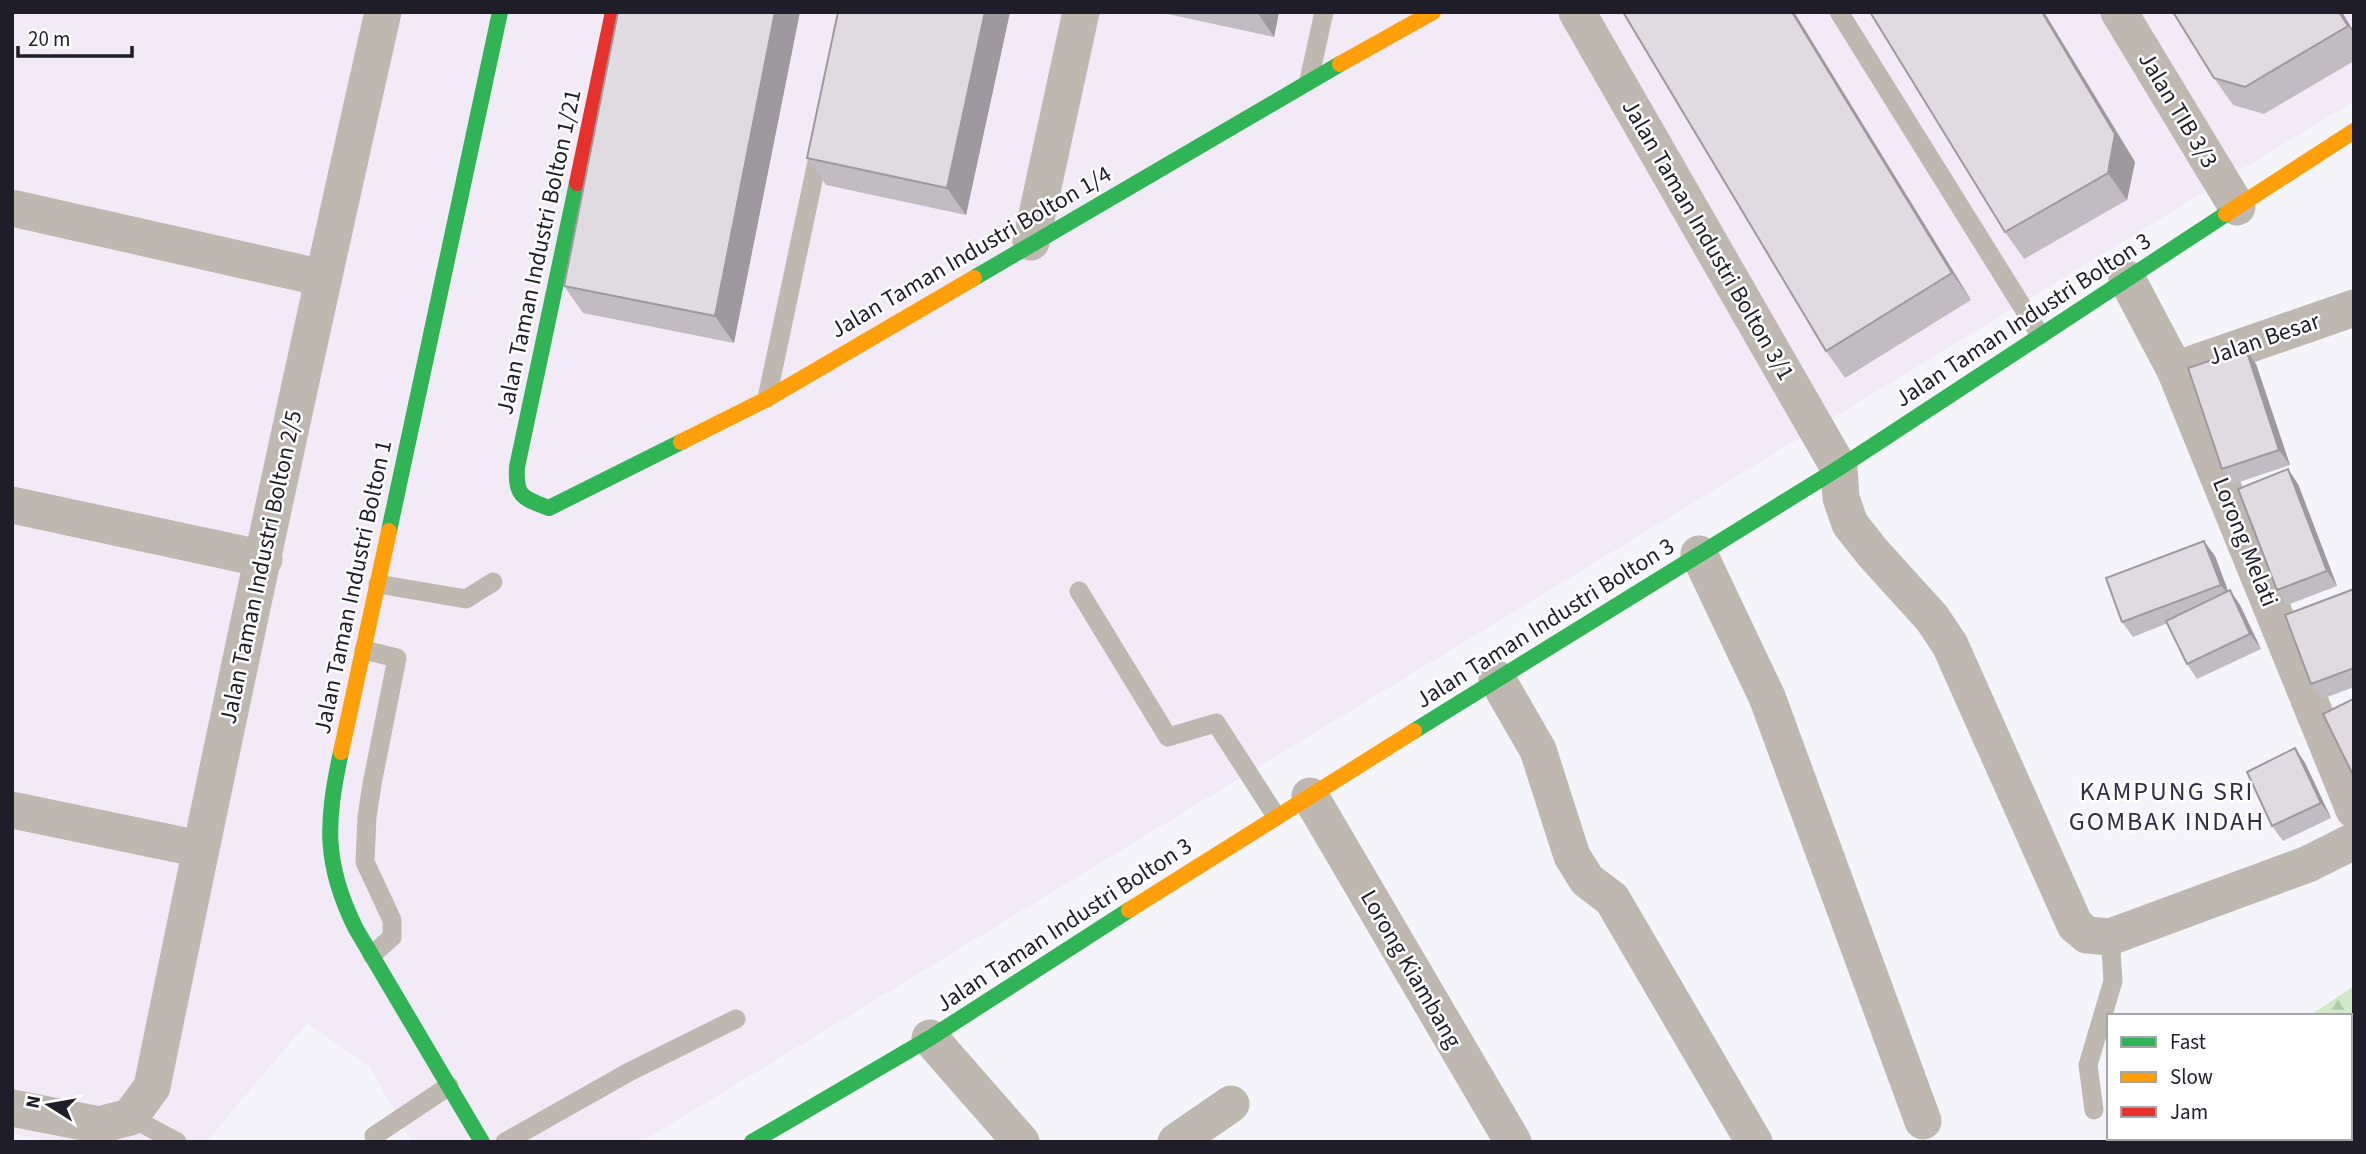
<svg xmlns="http://www.w3.org/2000/svg" width="2366" height="1154" viewBox="0 0 2366 1154" font-family="'Source Sans 3',sans-serif">
<style>
.industrial{fill:#f2eaf7}
.forest{fill:url(#forest-firs)}
.lines{fill:none;stroke-linecap:round;stroke-linejoin:round}
.lane{stroke:#bfb8b0;stroke-width:19}
.street{stroke:#bfb8b0;stroke-width:37}
.fast{stroke:#30b455;stroke-width:16}
.slow{stroke:#ff9f0a;stroke-width:16}
.jam{stroke:#e5322d;stroke-width:16}
.wall{fill:#c1bbc2}
.shaded-wall{fill:#9d999e}
.building{fill:#e0dae1;stroke:#9d999e;stroke-width:2}
.labels{text-anchor:middle;dominant-baseline:central;stroke-width:5;stroke-linejoin:round;paint-order:stroke}
.street-label{font-size:24px;fill:#1f1d29;stroke:#fff}
.neighbourhood-label{font-size:26px;letter-spacing:2px;fill:#312d46;stroke:#fff}
</style>
<defs>
<pattern id="forest-firs" width="22" height="20" patternUnits="userSpaceOnUse" patternTransform="scale(1.75)"><rect width="22" height="20" fill="#d0eac7"/><path d="M5 1l3.5 6h-7zM16 11l3.5 6h-7z" fill="#b2c8ab"/></pattern>
</defs>
<rect width="100%" height="100%" fill="#f4f4fa"/>
<path class="industrial" d="M 12,12 L 2354,12 L 2354,101 L 641,1142 L 412,1142 L 369,1066 L 307,1023 L 206,1142 L 50,1142 L 12,1133 Z"/>
<path class="forest" d="M 2354,986 L 2354,1142 L 2118,1142 L 2123,1138 L 2350,1138 L 2350,1016 L 2309,1016 Z"/>
<g class="lines">
<g class="lane">
<path d="M 1839,12 L 2040,335"/>
<path d="M 1309,80 L 1324,12"/>
<path d="M 767,398 L 821,143"/>
<path d="M 378,584 L 466,599 L 493,582"/>
<path d="M 1079,591 L 1168,737 L 1216,723 L 1276,816"/>
<path d="M 364,650 L 397,658 L 372,784 L 367,817 L 365,862 L 392,920 L 392,937 L 372,955"/>
<path d="M 2094,1110 L 2088,1065 L 2113,981 L 2110,937"/>
<path d="M 130,1117 L 177,1142"/>
<path d="M 374,1136 L 449,1086"/>
<path d="M 505,1142 L 629,1072 L 736,1019"/>
</g>
<g class="street">
<path d="M 1577,12 L 1839,468 L 1841,498 L 1850,524 L 1873,553 L 1932,618 L 1950,645 L 2075,925 L 2087,935 L 2110,937 L 2308,864 L 2354,841"/>
<path d="M 2119,12 L 2237,207"/>
<path d="M 12,208 L 323,278"/>
<path d="M 1031,242 L 1081,12"/>
<path d="M 2127,279 L 2175,370 L 2354,810"/>
<path d="M 2175,370 L 2354,308"/>
<path d="M 12,505 L 264,559"/>
<path d="M 1699,554 L 1767,697 L 1923,1121"/>
<path d="M 1497,679 L 1538,750 L 1572,856 L 1587,880 L 1612,899 L 1754,1142"/>
<path d="M 1310,796 L 1513,1142"/>
<path d="M 12,810 L 200,849"/>
<path d="M 930,1038 L 1021,1142"/>
<path d="M 12,1108 L 99,1125 L 130,1117 L 152,1087 C 225,728 302,370 383,12"/>
<path d="M 1176,1142 L 1231,1104"/>
</g>
<g class="fast">
<path d="M 577,183 L 517,467 C 515,497 523,498 549,508 L 681,442"/>
<path d="M 974,278 L 1340,64"/>
<path d="M 389,531 L 500,12"/>
<path d="M 1414,731 L 1839,468 L 2226,214"/>
<path d="M 341,752 C 326,822 323,863 356,929 L 482,1142"/>
<path d="M 752,1142 L 930,1038 L 1129,910"/>
</g>
<g class="slow">
<path d="M 1340,64 L 1433,12"/>
<path d="M 2226,214 L 2354,131"/>
<path d="M 681,442 L 767,399 L 974,278"/>
<path d="M 341,752 L 389,531"/>
<path d="M 1129,910 L 1414,731"/>
</g>
<path class="jam" d="M 577,183 L 613,12"/>
</g>
<g class="wall">
<path d="M 618,12 L 734,343 L 583,313 L 564,286 Z"/>
<path d="M 838,12 L 1010,12 L 966,215 L 826,185 L 807,158 Z"/>
<path d="M 1158,12 L 1279,12 L 1274,37 Z"/>
<path d="M 1623,12 L 1794,12 L 1971,300 L 1845,378 L 1826,351 Z"/>
<path d="M 1870,12 L 2044,12 L 2135,162 L 2127,200 L 2024,259 L 2005,232 Z"/>
<path d="M 2342,12 L 2354,32 L 2354,61 L 2264,114 L 2233,105 L 2214,78 Z"/>
<path d="M 2256,364 L 2290,465 L 2233,484 L 2222,469 Z"/>
<path d="M 2298,484 L 2337,586 L 2287,605 L 2277,590 Z"/>
<path d="M 2215,556 L 2228,591 L 2240,605 L 2261,649 L 2197,679 L 2187,664 L 2168,623 L 2133,637 L 2122,622 Z"/>
<path d="M 2354,589 L 2354,687 L 2322,699 L 2311,684 Z"/>
<path d="M 2295,748 L 2305,763 L 2331,818 L 2283,841 L 2272,826 Z"/>
</g>
<g class="shaded-wall">
<path d="M 775,12 L 800,12 L 734,343 L 715,316 Z"/>
<path d="M 985,12 L 1010,12 L 966,215 L 947,188 Z"/>
<path d="M 1257,12 L 1279,12 L 1274,37 Z"/>
<path d="M 1792,12 L 1794,12 L 1971,300 L 1952,273 Z"/>
<path d="M 2042,12 L 2044,12 L 2135,162 L 2127,200 L 2108,173 Z"/>
<path d="M 2339,12 L 2342,12 L 2354,32 L 2354,34 Z"/>
<path d="M 2246,349 L 2256,364 L 2290,465 L 2279,450 Z"/>
<path d="M 2288,469 L 2298,484 L 2337,586 L 2327,571 Z"/>
<path d="M 2204,541 L 2215,556 L 2231,599 L 2221,585 Z"/>
<path d="M 2230,590 L 2240,605 L 2261,649 L 2250,634 Z"/>
<path d="M 2295,748 L 2305,763 L 2331,818 L 2321,803 Z"/>
</g>
<g class="building">
<path d="M 618,12 L 775,12 L 715,316 L 564,286 Z"/>
<path d="M 838,12 L 985,12 L 947,188 L 807,158 Z"/>
<path d="M 1623,12 L 1792,12 L 1952,273 L 1826,351 Z"/>
<path d="M 1870,12 L 2042,12 L 2115,134 L 2108,173 L 2005,232 Z"/>
<path d="M 2173,12 L 2339,12 L 2348,26 L 2245,87 L 2214,78 Z"/>
<path d="M 2246,349 L 2279,450 L 2222,469 L 2188,368 Z"/>
<path d="M 2288,469 L 2327,571 L 2277,590 L 2238,489 Z"/>
<path d="M 2204,541 L 2221,585 L 2122,622 L 2106,578 Z"/>
<path d="M 2354,589 L 2354,668 L 2311,684 L 2285,615 Z"/>
<path d="M 2230,590 L 2250,634 L 2187,664 L 2166,621 Z"/>
<path d="M 2353,699 L 2354,772 L 2352,773 L 2323,714 Z"/>
<path d="M 2295,748 L 2321,803 L 2272,826 L 2247,772 Z"/>
</g>
<g class="labels">
<g class="street-label">
<text transform="translate(2178 110) rotate(59)">Jalan TIB 3/3</text>
<text transform="translate(1708 240) rotate(60)">Jalan Taman Industri Bolton 3/1</text>
<text transform="translate(539 252) rotate(-78)">Jalan Taman Industri Bolton 1/21</text>
<text transform="translate(971 252) rotate(-30)">Jalan Taman Industri Bolton 1/4</text>
<text transform="translate(2023 320) rotate(-33)">Jalan Taman Industri Bolton 3</text>
<text transform="translate(2264 339) rotate(-19)">Jalan Besar</text>
<text transform="translate(2245 542) rotate(68)">Lorong Melati</text>
<text transform="translate(261 567) rotate(-78)">Jalan Taman Industri Bolton 2/5</text>
<text transform="translate(353 587) rotate(-78)">Jalan Taman Industri Bolton 1</text>
<text transform="translate(1545 623) rotate(-32)">Jalan Taman Industri Bolton 3</text>
<text transform="translate(1064 925) rotate(-33)">Jalan Taman Industri Bolton 3</text>
<text transform="translate(1411 969) rotate(60)">Lorong Kiambang</text>
</g>
<g class="neighbourhood-label">
<text x="2167" y="791">KAMPUNG SRI<tspan x="2167" dy="30">GOMBAK INDAH</tspan></text>
</g>
</g>
<rect width="2366" height="1154" fill="none" stroke="#1f1d29" stroke-width="28"/>
<rect x="2107" y="1014" width="245" height="126" fill="#ffffff" stroke="#a5a5a9" stroke-width="2"/>
<rect x="2121" y="1037" width="35" height="10" fill="#30b455" stroke="#a5a5a9" stroke-width="2"/>
<text x="2170" y="1049" font-size="21" fill="#1f1d29">Fast</text>
<rect x="2121" y="1072" width="35" height="10" fill="#ff9f0a" stroke="#a5a5a9" stroke-width="2"/>
<text x="2170" y="1084" font-size="21" fill="#1f1d29">Slow</text>
<rect x="2121" y="1107" width="35" height="10" fill="#e5322d" stroke="#a5a5a9" stroke-width="2"/>
<text x="2170" y="1119" font-size="21" fill="#1f1d29">Jam</text>
<g transform="translate(49 1105) rotate(281)" stroke="#ffffff" stroke-width="5" paint-order="stroke">
<path d="M0-5L12 26L0 18L-12 26Z" fill="#1f1d29"/>
<text y="-10" font-size="19" font-weight="bold" text-anchor="middle" fill="#1f1d29">N</text>
</g>
<path d="M18 46v10h114v-10" fill="none" stroke="#1f1d29" stroke-width="3.5"/>
<text x="28" y="46" font-size="21" fill="#1f1d29" stroke="#ffffff" stroke-width="5" paint-order="stroke">20 m</text>
</svg>
